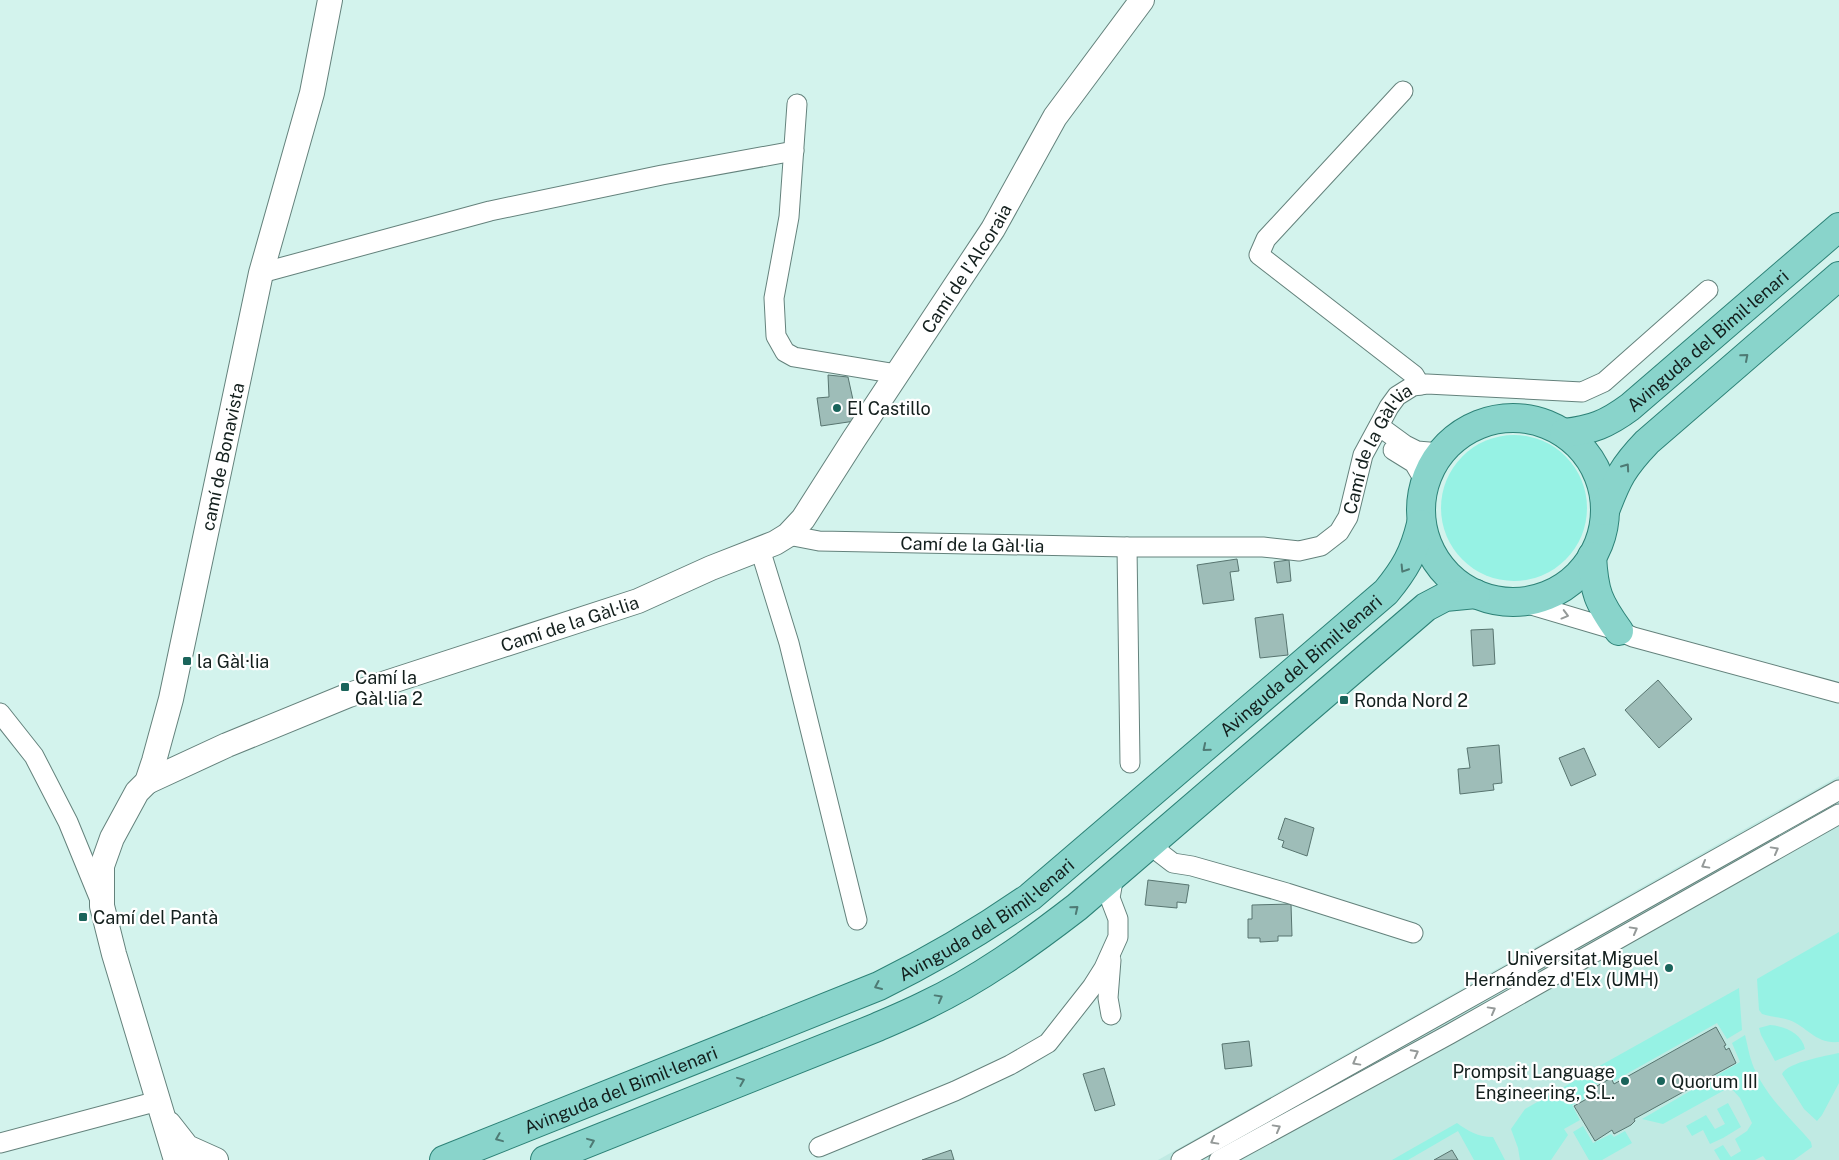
<svg xmlns="http://www.w3.org/2000/svg" width="1839" height="1160" viewBox="0 0 1839 1160" font-family="'Public Sans',sans-serif">
<style>
.built{fill:#c0eae3}
.green{fill:#96f2e4}
.building{fill:#9ebdb8;stroke:#587570}
.lines{fill:none;stroke-linecap:round;stroke-linejoin:round}
.minor-casing{stroke:#64827c;stroke-width:21}
.tertiary-casing{stroke:#64827c;stroke-width:26}
.primary-casing{stroke:#2d8277;stroke-width:30}
.minor{stroke:#fff;stroke-width:19}
.tertiary{stroke:#fff;stroke-width:24}
.primary{stroke:#89d4cb;stroke-width:28}
.oneway{stroke:#4e7a74}
.oneway2{stroke:#959a99}
.poi-dot{fill:#1a645b;stroke:#fff;stroke-width:2}
.labels{text-anchor:middle;dominant-baseline:central;stroke-width:4.5;stroke-linejoin:round;paint-order:stroke}
.street-label{font-size:18px;fill:#131f1d;stroke:#fff}
.poi-label{font-size:18px;fill:#131f1d;stroke:#fff;text-anchor:start}
</style>
<rect width="100%" height="100%" fill="#d3f3ed"/>
<path class="built" d="M 1839,776 L 1839,1160 L 1158,1160 Z"/>
<g class="green">
<circle cx="1514" cy="508" r="73"/>
<path d="M 1839,932 L 1839,1042 C 1815,1044 1808,1027 1789,1020 C 1780,1017 1771,1017 1762,1014 L 1759,1010 L 1757,979 Z"/>
<path d="M 1739,988 L 1742,1030 L 1727,1039 L 1717,1023 L 1614,1081 L 1611,1075 L 1600,1081 L 1594,1069 Z"/>
<path d="M 1770,1025 C 1784,1026 1802,1033 1805,1049 L 1775,1061 L 1761,1035 L 1759,1028 Z"/>
<path d="M 1745,1035 C 1748,1047 1750,1061 1756,1072 C 1768,1098 1792,1120 1811,1142 L 1812,1147 L 1794,1160 L 1766,1160 L 1763,1156 L 1755,1160 L 1720,1160 L 1714,1150 L 1723,1145 L 1731,1157 L 1741,1151 L 1735,1139 L 1747,1131 L 1752,1123 L 1740,1098 L 1730,1087 L 1663,1124 L 1642,1119 L 1740,1062 L 1732,1043 Z"/>
<path d="M 1839,1053 L 1839,1083 L 1822,1115 L 1817,1121 L 1804,1109 L 1782,1074 C 1788,1062 1826,1056 1839,1053 Z"/>
<path d="M 1590,1072 L 1597,1084 L 1588,1090 L 1591,1095 L 1572,1105 L 1580,1120 L 1564,1129 L 1568,1135 L 1551,1160 L 1520,1160 L 1518,1148 L 1511,1129 L 1525,1109 Z"/>
<path d="M 1728,1103 L 1741,1127 L 1723,1138 L 1710,1144 L 1703,1130 L 1692,1136 L 1686,1126 L 1706,1115 L 1715,1129 L 1725,1124 L 1717,1109 Z"/>
<path d="M 1457,1123 C 1468,1131 1478,1137 1493,1137 L 1505,1160 L 1474,1160 L 1458,1131 L 1408,1160 L 1392,1160 Z"/>
<path d="M 1583,1126 L 1593,1143 L 1611,1134 L 1614,1137 L 1625,1131 L 1632,1143 L 1602,1160 L 1589,1160 L 1573,1132 Z"/>
</g>
<g class="building">
<path d="M 828,375 L 848,377 L 857,418 L 855,421 L 821,426 L 817,398 L 829,397 Z"/>
<path d="M 1237,559 L 1239,571 L 1230,572 L 1234,600 L 1203,604 L 1197,565 Z"/>
<path d="M 1289,560 L 1291,581 L 1277,583 L 1274,562 Z"/>
<path d="M 1283,614 L 1288,655 L 1260,658 L 1255,618 Z"/>
<path d="M 1493,629 L 1495,664 L 1473,666 L 1471,630 Z"/>
<path d="M 1658,680 L 1692,719 L 1659,748 L 1625,710 Z"/>
<path d="M 1499,745 L 1502,783 L 1493,784 L 1494,790 L 1460,794 L 1458,769 L 1470,768 L 1467,748 Z"/>
<path d="M 1584,748 L 1596,775 L 1571,786 L 1559,758 Z"/>
<path d="M 1285,818 L 1314,828 L 1307,856 L 1282,847 L 1284,841 L 1278,839 Z"/>
<path d="M 1148,880 L 1189,885 L 1186,903 L 1177,902 L 1177,908 L 1145,905 Z"/>
<path d="M 1291,904 L 1292,936 L 1278,936 L 1278,941 L 1260,942 L 1260,938 L 1248,938 L 1248,919 L 1252,919 L 1252,905 Z"/>
<path d="M 1716,1027 L 1726,1045 L 1724,1046 L 1726,1050 L 1729,1048 L 1736,1063 L 1634,1119 L 1635,1121 L 1631,1125 L 1614,1134 L 1612,1130 L 1595,1141 L 1574,1106 L 1592,1096 L 1590,1090 L 1611,1078 L 1614,1084 Z"/>
<path d="M 1249,1041 L 1252,1066 L 1225,1069 L 1222,1044 Z"/>
<path d="M 1104,1068 L 1115,1105 L 1095,1111 L 1083,1074 Z"/>
<path d="M 951,1150 L 954,1160 L 922,1160 Z"/>
<path d="M 1452,1150 L 1458,1160 L 1434,1160 Z"/>
</g>
<g class="lines">
<defs>
<g id="minor">
<path d="M 1403,91 L 1266,239 L 1259,255 L 1414,375 L 1420,385"/>
<path d="M 797,104 L 789,217 L 774,298 L 776,336 L 785,352 L 794,357 L 897,374"/>
<path d="M 261,273 L 490,211 L 662,175 L 794,151"/>
<path d="M 1379,426 L 1405,445 L 1417,451 L 1441,453"/>
<path d="M 1393,450 L 1414,463 L 1424,480"/>
<path id="s1" d="M 788,535 L 819,541 L 1127,547 L 1263,547 L 1299,551 L 1321,546 L 1339,532 L 1348,517 L 1363,455 L 1389,407 L 1397,396 L 1413,386 L 1427,384 L 1582,392 L 1604,382 L 1708,290"/>
<path d="M 1127,547 L 1130,763"/>
<path d="M 760,549 L 789,643 L 857,920"/>
<path d="M 1518,601 L 1619,631 L 1633,637 L 1839,693"/>
<path d="M 0,713 L 34,756 L 68,822 L 100,900"/>
<path d="M 1157,839 L 1160,853 L 1173,863 L 1192,866 L 1287,893 L 1413,933"/>
<path d="M 1111,1015 L 1108,998 L 1111,960"/>
<path d="M 0,1143 L 158,1101"/>
<path d="M 819,1147 L 955,1091 L 1010,1065 L 1048,1043 L 1092,987 L 1104,968 L 1118,937 L 1118,919 L 1110,898 L 1114,875"/>
<path d="M 1181,1160 L 1839,790"/>
<path d="M 1219,1160 L 1450,1034 L 1839,814"/>
</g>
<g id="tertiary">
<path id="s2" d="M 147,782 L 227,745 L 349,695 L 638,601 L 711,568 L 775,543 L 788,535 L 803,519 L 854,439 L 993,229 L 1055,117 L 1142,0"/>
<path d="M 169,1124 L 187,1147 L 216,1160"/>
<path id="s3" d="M 176,1160 L 114,954 L 102,906 L 102,866 L 112,838 L 137,792 L 147,782 L 154,761 L 171,699 L 261,273 L 312,93 L 330,0"/>
</g>
<g id="primary">
<circle cx="1513" cy="510" r="92"/>
<path id="s4" d="M 1564,433 C 1592,430 1607,424 1630,407 L 1839,227"/>
<path d="M 1605,511 C 1617,479 1623,467 1647,442 L 1839,276"/>
<path d="M 1592,556 C 1594,592 1598,602 1619,631"/>
<path id="s5" d="M 444,1160 L 879,986 C 932,960 981,931 1030,897 L 1386,592 C 1405,569 1414,553 1421,524"/>
<path d="M 545,1160 L 875,1028 C 891,1021 908,1014 924,1006 C 979,980 1029,944 1077,907 L 1426,607 L 1445,597 L 1476,594"/>
</g>
</defs>
<use href="#minor" class="minor-casing"/>
<use href="#tertiary" class="tertiary-casing"/>
<use href="#primary" class="primary-casing"/>
<use href="#minor" class="minor"/>
<use href="#tertiary" class="tertiary"/>
<use href="#primary" class="primary"/>
</g>
<defs><path id="oneway-chevron" d="M-2-3.5L2.5 0L-2 3.5" fill="none" stroke-width="1.6" stroke-linecap="round" stroke-linejoin="round" transform="scale(1.25)"/></defs>
<g class="oneway">
<use href="#oneway-chevron" transform="translate(1745 357) rotate(-41)"/>
<use href="#oneway-chevron" transform="translate(1626 467) rotate(-55)"/>
<use href="#oneway-chevron" transform="translate(1404 569) rotate(122)"/>
<use href="#oneway-chevron" transform="translate(1206 748) rotate(140)"/>
<use href="#oneway-chevron" transform="translate(1075 909) rotate(-39)"/>
<use href="#oneway-chevron" transform="translate(878 986) rotate(156)"/>
<use href="#oneway-chevron" transform="translate(939 998) rotate(-29)"/>
<use href="#oneway-chevron" transform="translate(741 1081) rotate(-22)"/>
<use href="#oneway-chevron" transform="translate(499 1138) rotate(158)"/>
<use href="#oneway-chevron" transform="translate(591 1142) rotate(-22)"/>
</g>
<g class="oneway2">
<use href="#oneway-chevron" transform="translate(1565 615) rotate(15)"/>
<use href="#oneway-chevron" transform="translate(1775 850) rotate(-29)"/>
<use href="#oneway-chevron" transform="translate(1705 865) rotate(151)"/>
<use href="#oneway-chevron" transform="translate(1634 930) rotate(-29)"/>
<use href="#oneway-chevron" transform="translate(1492 1010) rotate(-29)"/>
<use href="#oneway-chevron" transform="translate(1415 1053) rotate(-28)"/>
<use href="#oneway-chevron" transform="translate(1356 1062) rotate(151)"/>
<use href="#oneway-chevron" transform="translate(1277 1128) rotate(-29)"/>
<use href="#oneway-chevron" transform="translate(1214 1141) rotate(151)"/>
</g>
<g class="poi-dot">
<circle cx="837" cy="408" r="5"/>
<rect x="182" y="656" width="10" height="10" rx="2.5"/>
<rect x="340" y="682" width="10" height="10" rx="2.5"/>
<rect x="1339" y="695" width="10" height="10" rx="2.5"/>
<rect x="78" y="912" width="10" height="10" rx="2.5"/>
<circle cx="1669" cy="968" r="5"/>
<circle cx="1625" cy="1081" r="5"/>
<circle cx="1661" cy="1081" r="5"/>
</g>
<g class="labels">
<g class="street-label">
<text stroke="none"><textPath href="#s2" startOffset="1009">Camí de l'Alcoraia</textPath></text>
<text stroke="none"><textPath href="#s4" startOffset="174">Avinguda del Bimil·lenari</textPath></text>
<text stroke="none"><textPath href="#s1" startOffset="650">Camí de la Gàl·lia</textPath></text>
<text stroke="none"><textPath href="#s3" startOffset="735">camí de Bonavista</textPath></text>
<text stroke="none"><textPath href="#s1" startOffset="185">Camí de la Gàl·lia</textPath></text>
<text stroke="none"><textPath href="#s2" startOffset="452">Camí de la Gàl·lia</textPath></text>
<text stroke="none"><textPath href="#s5" startOffset="1000">Avinguda del Bimil·lenari</textPath></text>
<text stroke="none"><textPath href="#s5" startOffset="595">Avinguda del Bimil·lenari</textPath></text>
<text stroke="none"><textPath href="#s5" startOffset="190">Avinguda del Bimil·lenari</textPath></text>
</g>
<g class="poi-label">
<text x="847" y="408">El Castillo</text>
<text x="197" y="661">la Gàl·lia</text>
<text x="355" y="677">Camí la<tspan x="355" dy="21">Gàl·lia 2</tspan></text>
<text x="1354" y="700">Ronda Nord 2</text>
<text x="93" y="917">Camí del Pantà</text>
<text x="1659" y="958" text-anchor="end">Universitat Miguel<tspan x="1659" dy="21">Hernández d'Elx (UMH)</tspan></text>
<text x="1615" y="1071" text-anchor="end">Prompsit Language<tspan x="1615" dy="21">Engineering, S.L.</tspan></text>
<text x="1671" y="1081">Quorum III</text>
</g>
</g>
</svg>
